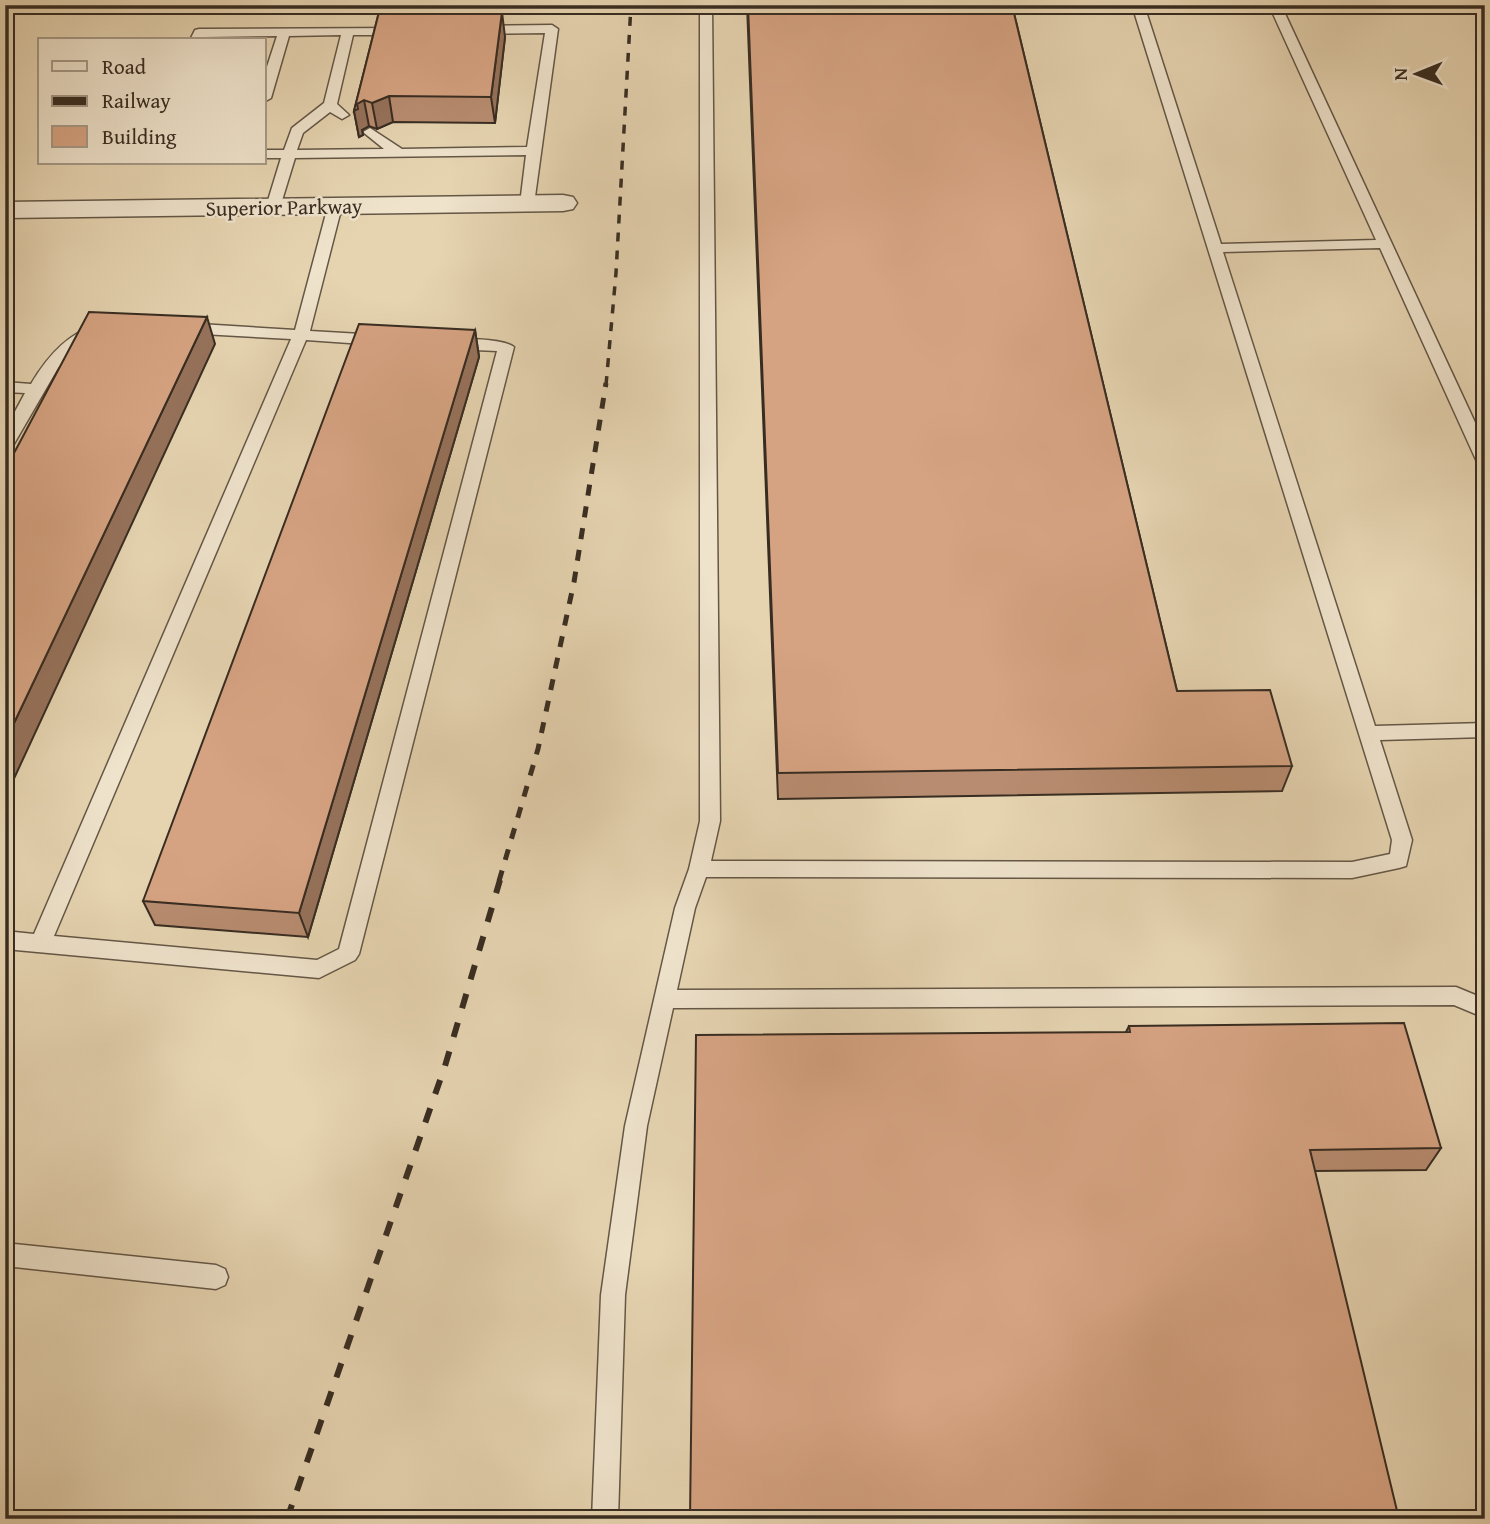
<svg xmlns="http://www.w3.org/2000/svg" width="1490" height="1524" viewBox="0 0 1490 1524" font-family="'Gentium Book Plus',serif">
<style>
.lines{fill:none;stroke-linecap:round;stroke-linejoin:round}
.service-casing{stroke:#645746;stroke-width:3}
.minor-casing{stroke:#645746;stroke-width:3}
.service{fill:#efe3cc;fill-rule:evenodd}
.minor{fill:#efe3cc;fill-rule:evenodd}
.rail-far2{stroke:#382d22;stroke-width:3.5;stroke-dasharray:9 9;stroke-linecap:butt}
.rail-far1{stroke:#382d22;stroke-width:5;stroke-dasharray:11 11;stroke-linecap:butt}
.rail{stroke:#382d22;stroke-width:6;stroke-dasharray:15 15;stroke-linecap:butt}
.wall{fill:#b88c70;stroke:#382d22;stroke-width:2}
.shaded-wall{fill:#96725b;stroke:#382d22;stroke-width:2}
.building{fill:#d6a382;stroke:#382d22;stroke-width:2}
.labels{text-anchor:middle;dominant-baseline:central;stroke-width:5;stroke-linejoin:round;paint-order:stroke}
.far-street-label{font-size:21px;fill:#382d22;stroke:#efe3cc}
</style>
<rect width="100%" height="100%" fill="#e6d4b1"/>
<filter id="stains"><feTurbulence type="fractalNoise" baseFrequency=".00286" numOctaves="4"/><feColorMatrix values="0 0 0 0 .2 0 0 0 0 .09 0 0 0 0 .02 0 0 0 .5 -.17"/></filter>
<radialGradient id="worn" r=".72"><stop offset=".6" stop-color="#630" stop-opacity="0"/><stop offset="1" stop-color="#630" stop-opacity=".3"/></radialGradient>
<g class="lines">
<defs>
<g id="service">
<path d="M 700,5 L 712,5 L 720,821 L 711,861 L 1352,862 L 1390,854 L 1392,840 L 1132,5 L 1144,5 L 1221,244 L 1376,240 L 1269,5 L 1281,5 L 1485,444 L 1485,467 L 1477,462 L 1380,248 L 1223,252 L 1375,726 L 1485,723 L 1485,737 L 1380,740 L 1412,840 L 1406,866 L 1399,868 L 1352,878 L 706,877 L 695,908 L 677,990 L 1456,987 L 1485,999 L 1485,1018 L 1454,1005 L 673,1008 L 647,1126 L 625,1295 L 618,1519 L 592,1519 L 601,1295 L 625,1126 L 675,908 L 689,869 L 700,821 Z"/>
<path d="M 552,25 L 558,29 L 534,204 L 527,208 L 520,204 L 526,155 L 295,158 L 280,207 L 278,210 L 268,210 L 266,207 L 281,158 L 264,158 L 264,150 L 284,150 L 292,128 L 324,103 L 341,35 L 289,36 L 271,98 L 264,102 L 264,76 L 277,36 L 204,37 L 202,40 L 190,40 L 195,30 L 199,29 L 404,28 L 404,34 L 400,35 L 353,35 L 337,104 L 349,115 L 342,119 L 330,112 L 303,133 L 297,150 L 384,149 L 363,132 L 370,128 L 402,149 L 527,147 L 545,33 L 479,34 L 473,30 L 479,26 Z"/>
<path d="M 335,202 L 342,206 L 310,331 L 378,335 L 386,340 L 378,345 L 306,340 L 54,936 L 317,960 L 339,949 L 497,351 L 453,349 L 445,344 C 454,336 505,339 514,347 L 359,954 L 355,960 L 319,978 L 5,949 L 5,931 L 34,934 L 291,339 L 184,333 L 176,328 L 184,323 L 295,330 L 328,206 Z"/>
<path d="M 95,326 L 103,331 L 70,354 L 58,368 L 11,449 L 5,450 L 5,430 L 25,393 L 5,392 L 5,382 L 31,384 C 46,359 66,334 95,326 Z"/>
<path d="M 5,1243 L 216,1265 L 225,1269 L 228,1277 L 225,1285 L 216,1289 L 5,1266 Z"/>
</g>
<path id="minor" d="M 563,195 L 573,197 L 577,203 L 573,209 L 563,211 L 5,218 L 5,202 Z"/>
</defs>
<use href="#service" class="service-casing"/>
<use href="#minor" class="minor-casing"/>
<use href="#service" class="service"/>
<use href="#minor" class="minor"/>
<path class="rail-far2" d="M 606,385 L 616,273 L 631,5"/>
<path class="rail-far1" d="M 499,881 L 538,749 L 574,582 L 606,383"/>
<path class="rail" d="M 287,1519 L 445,1066 L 500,880"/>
</g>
<g class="wall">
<path d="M 747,5 L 1012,5 L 1177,691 L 1292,766 L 1282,791 L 778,799 Z"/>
<path d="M 379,12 L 505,37 L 495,123 L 393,122 L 377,129 L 369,126 L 362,130 L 363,135 L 359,137 L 354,111 Z"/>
<path d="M 475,330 L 479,357 L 308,937 L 155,925 L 143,901 Z"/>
<path d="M 1129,1026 L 1441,1148 L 1426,1170 L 1315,1171 L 1126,1032 Z"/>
</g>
<g class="shaded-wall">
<path d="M 502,12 L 505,37 L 495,123 L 491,97 Z"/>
<path d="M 389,96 L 393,122 L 377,129 L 372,103 Z"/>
<path d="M 364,100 L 369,126 L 362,130 L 363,135 L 359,137 L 354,111 L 357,104 Z"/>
<path d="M 207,317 L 215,344 L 5,798 L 5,742 Z"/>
<path d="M 475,330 L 479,357 L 308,937 L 299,913 Z"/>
</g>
<g class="building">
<path d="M 748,5 L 1012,5 L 1177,691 L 1270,690 L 1292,766 L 778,773 Z"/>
<path d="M 379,12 L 502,12 L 491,97 L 389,96 L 372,103 L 364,100 L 357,104 L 358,109 L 354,111 Z"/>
<path d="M 89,312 L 207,317 L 5,742 L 5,470 Z"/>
<path d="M 359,324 L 475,330 L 299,913 L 143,901 Z"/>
<path d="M 1404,1023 L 1441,1148 L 1310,1150 L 1399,1519 L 690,1519 L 696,1035 L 1130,1032 L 1129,1026 Z"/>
</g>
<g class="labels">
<g class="far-street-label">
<text transform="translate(284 207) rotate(-1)">Superior Parkway</text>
</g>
</g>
<rect width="1490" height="1524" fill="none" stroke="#e6d4b1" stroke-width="28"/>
<rect x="7" y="7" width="1476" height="1510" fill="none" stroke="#382d22" stroke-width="3.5"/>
<rect x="14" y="14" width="1462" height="1496" fill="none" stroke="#382d22" stroke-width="2"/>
<rect x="38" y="38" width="228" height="126" fill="#efe3cc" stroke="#a69a88" stroke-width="2"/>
<rect x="52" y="61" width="35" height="10" fill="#efe3cc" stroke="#a69a88" stroke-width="2"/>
<text x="102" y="74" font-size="21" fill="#382d22">Road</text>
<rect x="52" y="96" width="35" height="10" fill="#382d22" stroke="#a69a88" stroke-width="2"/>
<text x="102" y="108" font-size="21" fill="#382d22">Railway</text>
<rect x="52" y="126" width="35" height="21" fill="#d6a382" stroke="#a69a88" stroke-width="2"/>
<text x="102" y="144" font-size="21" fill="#382d22">Building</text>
<g transform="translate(1417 74) rotate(269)" stroke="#efe3cc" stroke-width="5" paint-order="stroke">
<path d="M0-5L12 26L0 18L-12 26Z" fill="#382d22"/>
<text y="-10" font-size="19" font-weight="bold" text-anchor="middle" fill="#382d22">N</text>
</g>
<rect width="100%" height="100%" filter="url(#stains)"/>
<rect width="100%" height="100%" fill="url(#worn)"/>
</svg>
